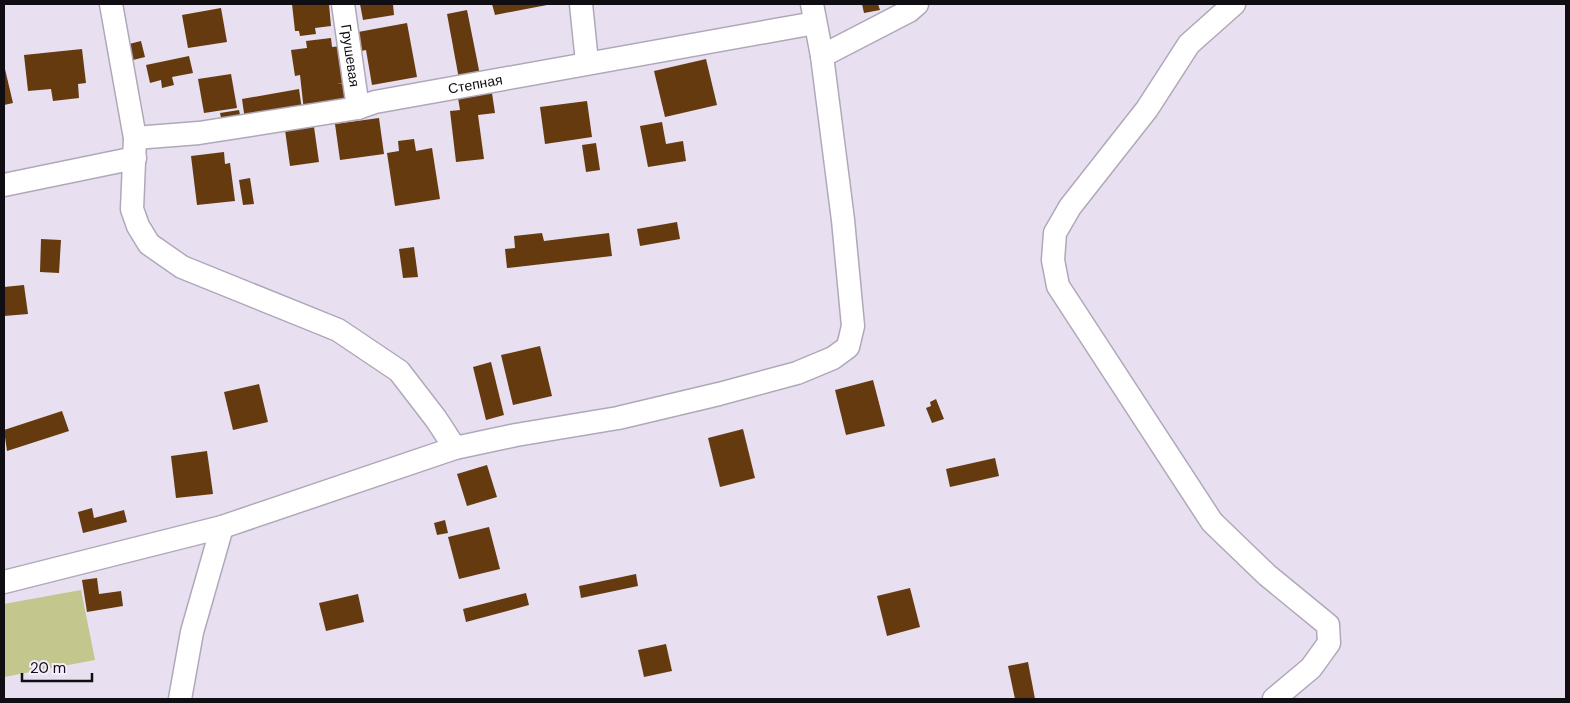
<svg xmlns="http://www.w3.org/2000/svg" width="1570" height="703" viewBox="0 0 1570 703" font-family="'DM Sans',sans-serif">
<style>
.green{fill:#c3c68d}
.building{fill:#643a0e}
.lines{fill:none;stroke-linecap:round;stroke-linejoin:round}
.minor-casing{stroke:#b0a8b8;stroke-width:25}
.minor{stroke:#fff;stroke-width:22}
.labels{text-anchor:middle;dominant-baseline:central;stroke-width:5;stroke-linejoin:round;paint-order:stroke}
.street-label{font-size:14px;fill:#110e13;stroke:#f5ecfd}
</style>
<rect width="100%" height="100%" fill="#e8dff0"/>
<path class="green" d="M 81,590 L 95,660 L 4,677 L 4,604 Z"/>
<g class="building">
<path d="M 292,4 L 329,4 L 331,26 L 315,28 L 316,34 L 300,36 L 299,31 L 295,31 Z"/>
<path d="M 360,4 L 393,4 L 394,15 L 363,20 Z"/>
<path d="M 492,4 L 546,4 L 547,5 L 495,15 Z"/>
<path d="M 862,4 L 878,4 L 880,10 L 864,13 Z"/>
<path d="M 221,8 L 227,42 L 188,48 L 182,15 Z"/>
<path d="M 467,10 L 480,75 L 459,79 L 447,14 Z"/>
<path d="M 407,23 L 417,77 L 372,85 L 366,50 L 361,51 L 358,32 Z"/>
<path d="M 331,38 L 332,47 L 342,46 L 347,83 L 337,84 L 347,84 L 349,105 L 304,111 L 300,75 L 295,76 L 291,50 L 307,48 L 306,41 Z"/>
<path d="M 141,41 L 145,57 L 133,60 L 129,44 Z"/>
<path d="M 82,49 L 86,83 L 78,84 L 79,98 L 53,101 L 51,89 L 28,91 L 24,55 Z"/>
<path d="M 189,56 L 193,73 L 172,77 L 174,85 L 162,88 L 161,80 L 150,83 L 146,65 Z"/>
<path d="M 706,59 L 717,105 L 665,117 L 654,71 Z"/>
<path d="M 4,65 L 13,103 L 4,105 Z"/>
<path d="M 231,74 L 237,108 L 204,113 L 198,79 Z"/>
<path d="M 299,89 L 302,110 L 245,120 L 242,99 Z"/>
<path d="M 492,93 L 495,113 L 478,115 L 484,159 L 456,162 L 450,111 L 460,110 L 458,98 Z"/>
<path d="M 587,101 L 592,137 L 545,144 L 540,107 Z"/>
<path d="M 239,110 L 242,124 L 223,127 L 220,113 Z"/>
<path d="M 379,118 L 384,154 L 340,160 L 335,124 Z"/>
<path d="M 662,122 L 666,144 L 683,141 L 686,161 L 648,167 L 640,126 Z"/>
<path d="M 314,127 L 319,162 L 290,166 L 285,130 Z"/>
<path d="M 414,139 L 416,151 L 432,148 L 440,199 L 395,206 L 387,153 L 399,151 L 398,141 Z"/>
<path d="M 596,143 L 600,170 L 586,172 L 582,145 Z"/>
<path d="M 224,152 L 225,164 L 230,163 L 235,201 L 197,205 L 191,156 Z"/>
<path d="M 250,178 L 254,204 L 243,205 L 239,180 Z"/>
<path d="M 677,222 L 680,239 L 640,246 L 637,229 Z"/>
<path d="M 542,233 L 544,241 L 609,233 L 612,256 L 507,268 L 505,249 L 515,248 L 514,236 Z"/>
<path d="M 41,239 L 61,240 L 59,273 L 40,272 Z"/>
<path d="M 414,247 L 418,277 L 403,278 L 399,249 Z"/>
<path d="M 24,285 L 28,314 L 4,316 L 4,287 Z"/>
<path d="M 540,346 L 552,396 L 513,405 L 501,355 Z"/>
<path d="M 491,362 L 504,415 L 486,420 L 473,367 Z"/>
<path d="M 873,380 L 885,426 L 846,435 L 835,390 Z"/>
<path d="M 259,384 L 268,422 L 233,430 L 224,392 Z"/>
<path d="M 936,399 L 944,419 L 932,423 L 926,408 L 931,406 L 930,402 Z"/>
<path d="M 62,411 L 69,431 L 7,451 L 4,430 Z"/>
<path d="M 743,429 L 755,478 L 720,487 L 708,438 Z"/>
<path d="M 207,451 L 213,494 L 176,498 L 171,456 Z"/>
<path d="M 995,458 L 999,476 L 950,487 L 946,469 Z"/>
<path d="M 487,465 L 497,497 L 467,506 L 457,474 Z"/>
<path d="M 92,508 L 94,518 L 124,510 L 127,522 L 83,533 L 78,512 Z"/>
<path d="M 445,520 L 448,533 L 437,535 L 434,523 Z"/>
<path d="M 489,527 L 500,569 L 459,579 L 448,537 Z"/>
<path d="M 636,574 L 638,586 L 581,598 L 579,586 Z"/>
<path d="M 97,578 L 99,594 L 121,591 L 123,606 L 87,612 L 82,580 Z"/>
<path d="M 910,588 L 920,627 L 887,636 L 877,596 Z"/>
<path d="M 526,593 L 529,605 L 466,622 L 463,609 Z"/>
<path d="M 358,594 L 364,622 L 326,631 L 319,603 Z"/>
<path d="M 666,644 L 672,671 L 644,677 L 638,650 Z"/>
<path d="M 1028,662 L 1035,699 L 1015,699 L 1008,666 Z"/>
</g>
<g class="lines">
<defs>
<g id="minor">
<path d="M 111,4 L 135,138 L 132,209 L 138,226 L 149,244 L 182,267 L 338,330 L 399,371 L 436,419 L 455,448"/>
<path id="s1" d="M 343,4 L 358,108"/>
<path d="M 581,4 L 587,62"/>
<path d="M 1234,4 L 1189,44 L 1147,109 L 1070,207 L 1055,233 L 1053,260 L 1058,286 L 1212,522 L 1267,575 L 1328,625 L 1329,643 L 1311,668 L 1274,699"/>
<path d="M 822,56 L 909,11 L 917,4"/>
<path id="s2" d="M 135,138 L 199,133 L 358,108 L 375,102 L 815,23"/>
<path d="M 4,185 L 135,158"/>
<path d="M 4,582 L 222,527 L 455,448 L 516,435 L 618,418 L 719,394 L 797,373 L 833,358 L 848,347 L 853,326 L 843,220 L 822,56 L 812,4"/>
<path d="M 180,699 L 192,632 L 222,527"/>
</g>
</defs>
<use href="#minor" class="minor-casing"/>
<use href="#minor" class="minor"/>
</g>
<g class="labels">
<g class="street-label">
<text stroke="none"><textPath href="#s1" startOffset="52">Грушевая</textPath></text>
<text stroke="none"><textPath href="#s2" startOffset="345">Степная</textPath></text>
</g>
</g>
<rect width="1570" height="703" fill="none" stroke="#110e13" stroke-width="10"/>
<path d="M22 673v8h70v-8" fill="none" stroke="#110e13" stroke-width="2.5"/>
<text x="30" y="673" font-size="15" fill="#110e13" stroke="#f5ecfd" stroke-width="4" paint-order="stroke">20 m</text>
</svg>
